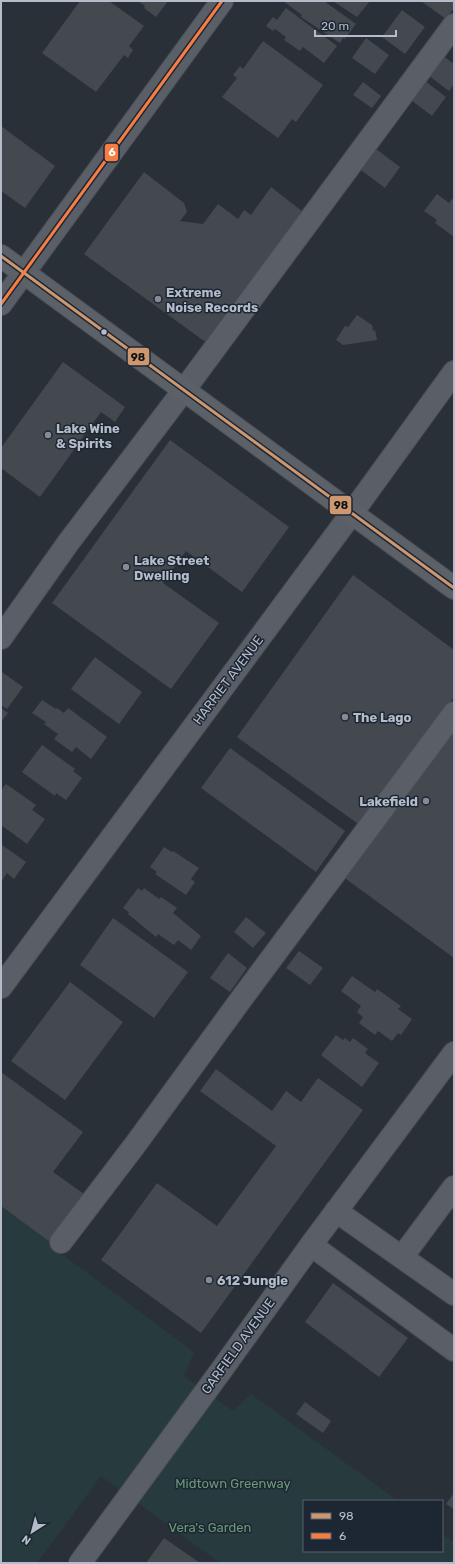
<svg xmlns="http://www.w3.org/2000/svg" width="455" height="1564" viewBox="0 0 455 1564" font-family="Rubik,sans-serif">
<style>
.green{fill:#273a3e}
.building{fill:#444950}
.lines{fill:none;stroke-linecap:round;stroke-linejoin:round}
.minor-casing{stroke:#484c53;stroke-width:24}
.major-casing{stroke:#484c55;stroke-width:24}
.minor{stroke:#5a5e66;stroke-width:22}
.major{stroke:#5c6168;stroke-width:22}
.bus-1-casing{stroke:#1d2633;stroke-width:6}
.bus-2-casing{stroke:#1d2633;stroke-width:6}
.bus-1{stroke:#cd976f;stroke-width:3}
.bus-2{stroke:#f77d43;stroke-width:3}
.poi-dot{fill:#848b96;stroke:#1d2633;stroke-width:1.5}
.bus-dot{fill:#b4bcc9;stroke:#1d2633;stroke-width:1.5}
.labels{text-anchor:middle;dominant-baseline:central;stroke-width:3;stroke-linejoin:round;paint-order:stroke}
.poi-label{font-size:13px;font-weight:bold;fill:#b4bcc9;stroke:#1d2633;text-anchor:start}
.street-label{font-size:13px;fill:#b4bcc9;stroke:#1d2633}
.park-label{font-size:13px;fill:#6b9a76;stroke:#1d2633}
.line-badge{stroke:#1d2633;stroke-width:1.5}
.badge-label{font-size:11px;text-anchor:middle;font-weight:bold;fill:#fff}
.pale-badge-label{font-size:11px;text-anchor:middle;font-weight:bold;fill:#111}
</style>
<rect width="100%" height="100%" fill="#2a3038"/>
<path class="green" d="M 1,1206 L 50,1242 L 48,1244 L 194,1352 L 184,1376 L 233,1411 L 251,1394 L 398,1501 L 304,1501 L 304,1551 L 442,1551 L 442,1534 L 454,1542 L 454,1563 L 220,1563 L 101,1476 L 37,1563 L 1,1563 Z"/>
<g class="building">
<path d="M 80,1 L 109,1 L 144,26 L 129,46 L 133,50 L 128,58 L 124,55 L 96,92 L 42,53 Z"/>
<path d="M 138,1 L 168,1 L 156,17 L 144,8 L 145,6 Z"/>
<path d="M 283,1 L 324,1 L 356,24 L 345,39 L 343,38 L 340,43 L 301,17 L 302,15 Z"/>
<path d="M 333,1 L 370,1 L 357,17 Z"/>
<path d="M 421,1 L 454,1 L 454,8 L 446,19 Z"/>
<path d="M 286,8 L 337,46 L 324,63 L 303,47 L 300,51 L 284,40 L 286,37 L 275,29 L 273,31 L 266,26 L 273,17 L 277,20 Z"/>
<path d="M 402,10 L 425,27 L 405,54 L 382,37 Z"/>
<path d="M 366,38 L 389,55 L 375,74 L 352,58 Z"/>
<path d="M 263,41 L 323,85 L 296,122 L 292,119 L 278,138 L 222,97 L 237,78 L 233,75 L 240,66 L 243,69 Z"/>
<path d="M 443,56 L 454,64 L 454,84 L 449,91 L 428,75 Z"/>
<path d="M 425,81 L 446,97 L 432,116 L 411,100 Z"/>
<path d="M 363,82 L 381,96 L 372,108 L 353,95 Z"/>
<path d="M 1,126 L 55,166 L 25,208 L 1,191 Z"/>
<path d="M 376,149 L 400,167 L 385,188 L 361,170 Z"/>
<path d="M 144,172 L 184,203 L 187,212 L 180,221 L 203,224 L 218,204 L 238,219 L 244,210 L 251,215 L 271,187 L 307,215 L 211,346 L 84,254 Z"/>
<path d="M 437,194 L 449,203 L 454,197 L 454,237 L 435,223 L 437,220 L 424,211 Z"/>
<path d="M 357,315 L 372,325 L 373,331 L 375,330 L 377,340 L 343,345 L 336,340 L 345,326 L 348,327 Z"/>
<path d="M 63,362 L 125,407 L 115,422 L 101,412 L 40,497 L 1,468 L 1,448 Z"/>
<path d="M 170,440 L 289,527 L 242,592 L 186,551 L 163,583 L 219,623 L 171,689 L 52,603 Z"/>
<path d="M 353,575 L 454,650 L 454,697 L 361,826 L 237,737 Z"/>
<path d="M 95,657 L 142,692 L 119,724 L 71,689 Z"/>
<path d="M 2,672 L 23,687 L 7,709 L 1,705 L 1,674 Z"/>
<path d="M 42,700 L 56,709 L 57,708 L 64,713 L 68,708 L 107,737 L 91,759 L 76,747 L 72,752 L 54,739 L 58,734 L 44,724 L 46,722 L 32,713 Z"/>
<path d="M 1,708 L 8,713 L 1,722 Z"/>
<path d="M 454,727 L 454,958 L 342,876 Z"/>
<path d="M 42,745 L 75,769 L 73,771 L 82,778 L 66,800 L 56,793 L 55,796 L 22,772 Z"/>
<path d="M 230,748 L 345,831 L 316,872 L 201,788 Z"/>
<path d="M 6,784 L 36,805 L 32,810 L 45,819 L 27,844 L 1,825 L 1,790 Z"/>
<path d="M 2,845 L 26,862 L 14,879 L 7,873 L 1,882 L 1,847 Z"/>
<path d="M 164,847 L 172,852 L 173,851 L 199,868 L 191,879 L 195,882 L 186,895 L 155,874 L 157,872 L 150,867 Z"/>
<path d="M 138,888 L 142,891 L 144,888 L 159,899 L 161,897 L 177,908 L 173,913 L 201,936 L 191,950 L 178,940 L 174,945 L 158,934 L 156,937 L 128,914 L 129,912 L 123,908 Z"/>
<path d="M 246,917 L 266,933 L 253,948 L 234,932 Z"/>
<path d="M 113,918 L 188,972 L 154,1018 L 80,965 Z"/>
<path d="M 299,951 L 323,968 L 310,985 L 286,968 Z"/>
<path d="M 228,953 L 247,968 L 230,992 L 210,978 Z"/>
<path d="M 352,976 L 375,992 L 377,989 L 401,1006 L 398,1009 L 412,1019 L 401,1035 L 398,1033 L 392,1041 L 378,1031 L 375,1035 L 359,1023 L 363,1017 L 357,1012 L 361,1006 L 341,991 Z"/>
<path d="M 70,982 L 123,1022 L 65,1100 L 11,1061 Z"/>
<path d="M 336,1035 L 343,1040 L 345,1038 L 350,1042 L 353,1038 L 368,1049 L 365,1053 L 379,1063 L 362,1087 L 321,1055 Z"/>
<path d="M 216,1069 L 272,1111 L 286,1091 L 301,1102 L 318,1078 L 363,1110 L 201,1333 L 101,1260 L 157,1183 L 217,1226 L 276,1146 L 200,1091 Z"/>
<path d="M 1,1072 L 83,1132 L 53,1172 L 84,1194 L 50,1242 L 1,1206 Z"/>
<path d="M 333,1283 L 408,1338 L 379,1377 L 305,1322 Z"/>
<path d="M 305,1402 L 331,1421 L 323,1433 L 296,1414 Z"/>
<path d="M 454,1493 L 454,1509 L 446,1504 Z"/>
<path d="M 164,1538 L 200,1563 L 146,1563 Z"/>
</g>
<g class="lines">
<defs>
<g id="minor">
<path d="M 1,304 L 222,1"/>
<path d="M 1,638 L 68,543 L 184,390 L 454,25"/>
<path d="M 1,987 L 352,513 L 454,372"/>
<path d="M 336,1211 L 454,1294"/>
<path d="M 61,1242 L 135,1145 L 242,998 L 454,713"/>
<path d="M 311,1245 L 454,1350"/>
<path d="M 402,1257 L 454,1187"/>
<path d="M 80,1563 L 220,1372 L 311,1245 L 454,1053"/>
</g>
<path id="major" d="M 1,256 L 454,588"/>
</defs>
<use href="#minor" class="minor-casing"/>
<use href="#major" class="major-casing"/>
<use href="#minor" class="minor"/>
<use href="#major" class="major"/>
<defs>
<path id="bus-1" d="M 1,256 L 454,588"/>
<path id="bus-2" d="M 1,304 L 222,1"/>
</defs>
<use href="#bus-1" class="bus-1-casing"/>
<use href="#bus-2" class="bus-2-casing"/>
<use href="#bus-1" class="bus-1"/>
<use href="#bus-2" class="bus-2"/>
</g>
<g class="poi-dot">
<circle cx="158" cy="299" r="4"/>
<circle cx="48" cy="435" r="4"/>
<circle cx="126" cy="567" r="4"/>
<circle cx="345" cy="717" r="4"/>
<circle cx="426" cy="801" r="4"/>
<circle cx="209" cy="1280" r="4"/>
</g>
<circle class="bus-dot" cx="104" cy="332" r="3.5"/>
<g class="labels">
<g class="poi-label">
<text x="166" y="292">Extreme<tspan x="166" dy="15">Noise Records</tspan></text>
<text x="56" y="428">Lake Wine<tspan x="56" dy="15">&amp; Spirits</tspan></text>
<text x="134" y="560">Lake Street<tspan x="134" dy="15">Dwelling</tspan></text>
<text x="353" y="717">The Lago</text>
<text x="418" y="801" text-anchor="end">Lakefield</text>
<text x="217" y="1280">612 Jungle</text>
</g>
<g class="street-label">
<text transform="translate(228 680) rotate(-53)">HARRIET AVENUE</text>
<text transform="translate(238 1346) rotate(-54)">GARFIELD AVENUE</text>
</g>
<g class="park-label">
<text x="233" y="1483">Midtown Greenway</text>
<text x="210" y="1527">Vera's Garden</text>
</g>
</g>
<g class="line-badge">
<rect x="104" y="143" width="15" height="19" rx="4" fill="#f77d43"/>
<rect x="127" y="347" width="23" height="19" rx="4" fill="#cd976f"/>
<rect x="329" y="495" width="23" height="20" rx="4" fill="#cd976f"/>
</g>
<g class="badge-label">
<text x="112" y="156">6</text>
</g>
<g class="pale-badge-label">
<text x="138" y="361">98</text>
<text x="341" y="509">98</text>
</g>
<rect width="455" height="1564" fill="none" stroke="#b4bcc9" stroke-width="4"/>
<rect x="303" y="1500" width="140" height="52" fill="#1d2633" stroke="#59626f"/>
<rect x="311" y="1513" width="20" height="6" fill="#cd976f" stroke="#59626f"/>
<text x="339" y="1520" font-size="12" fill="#b4bcc9">98</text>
<rect x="311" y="1533" width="20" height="6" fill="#f77d43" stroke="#59626f"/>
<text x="339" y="1540" font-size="12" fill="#b4bcc9">6</text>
<g transform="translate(32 1532) rotate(216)" stroke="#1d2633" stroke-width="3" paint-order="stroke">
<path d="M0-3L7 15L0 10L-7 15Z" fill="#b4bcc9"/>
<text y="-6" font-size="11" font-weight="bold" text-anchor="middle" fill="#b4bcc9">N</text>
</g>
<path d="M315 30v6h81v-6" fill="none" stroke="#b4bcc9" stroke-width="2"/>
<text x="321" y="30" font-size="12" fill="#b4bcc9" stroke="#1d2633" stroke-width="3" paint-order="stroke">20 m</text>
</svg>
